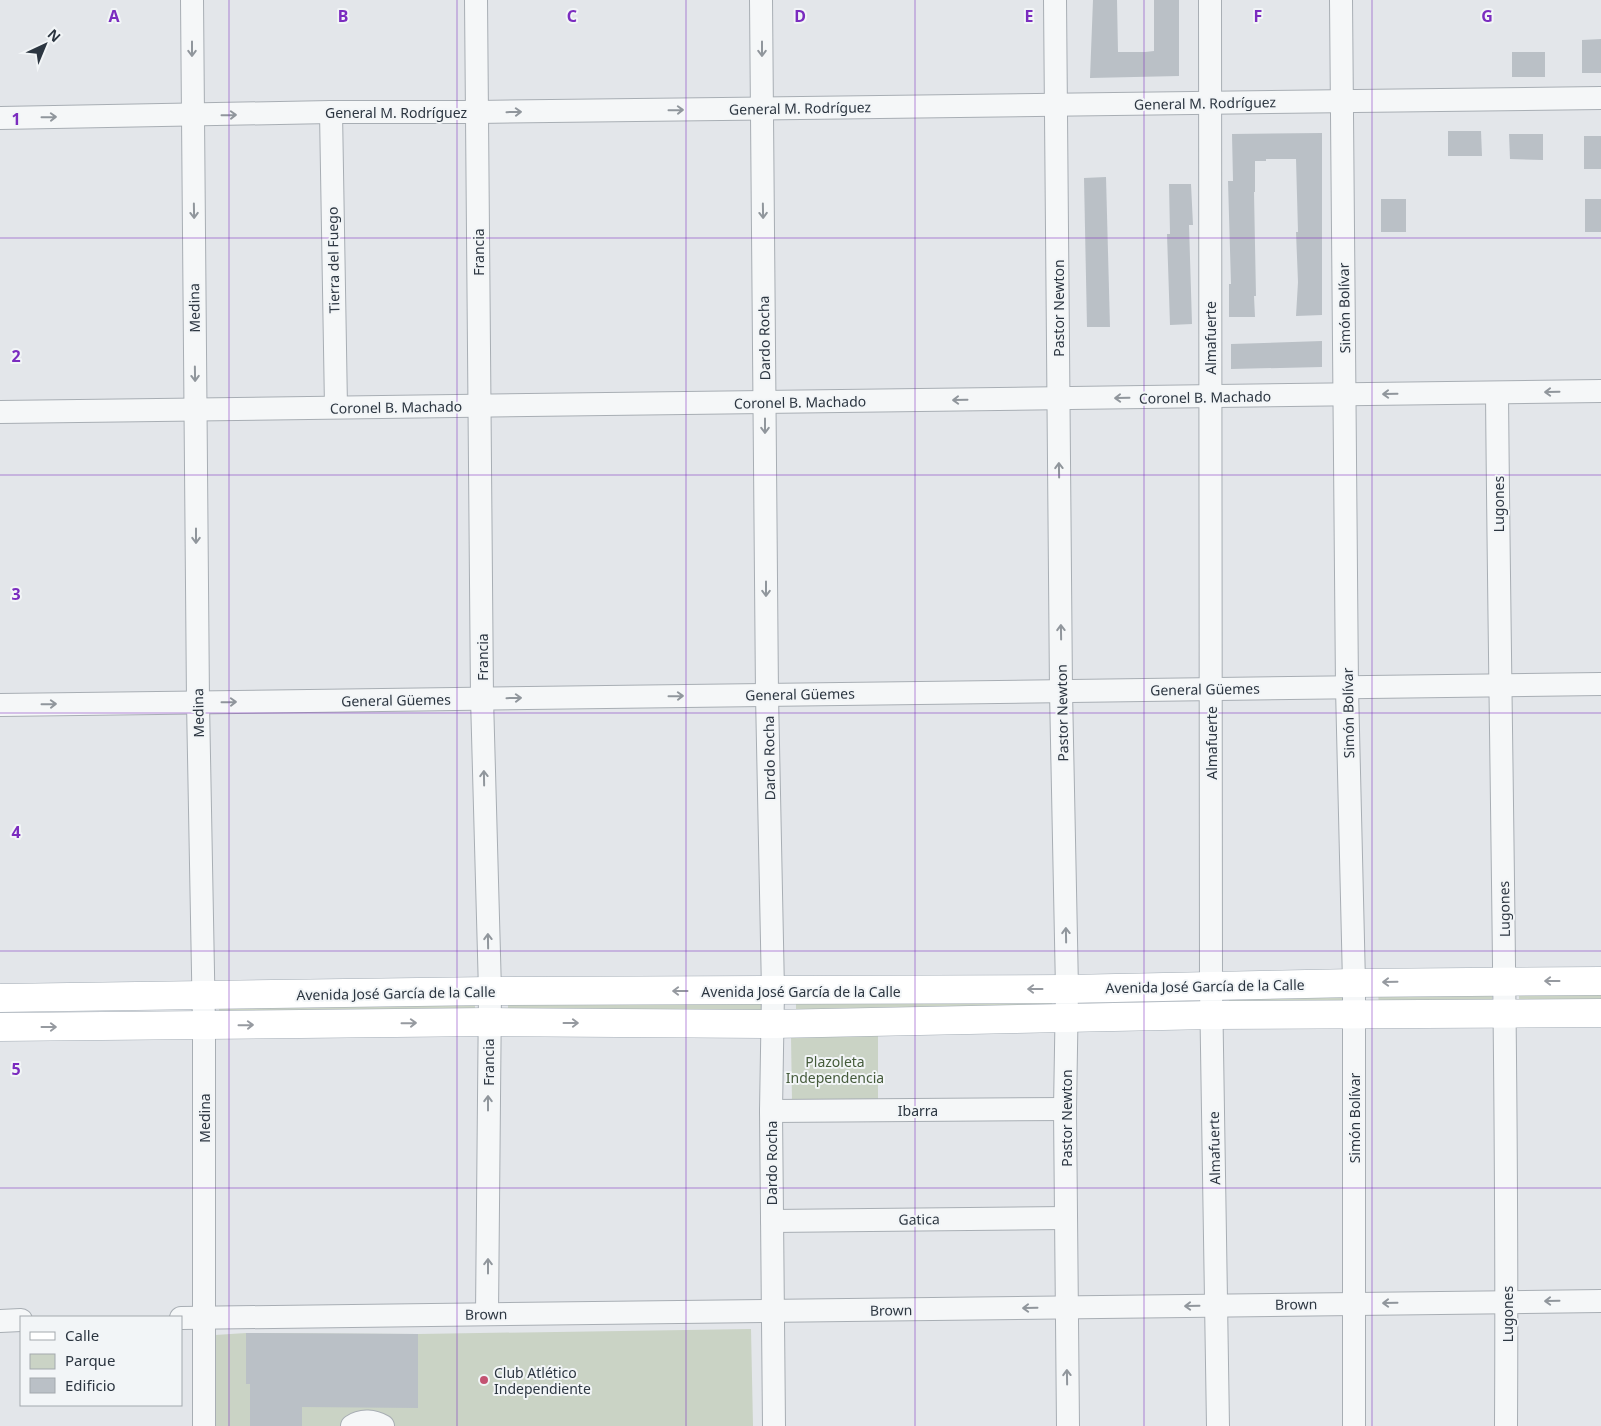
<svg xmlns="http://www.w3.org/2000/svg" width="1601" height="1426" viewBox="0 0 1601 1426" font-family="'Noto Sans',sans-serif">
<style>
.green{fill:#cad3c5}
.building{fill:#bac0c6}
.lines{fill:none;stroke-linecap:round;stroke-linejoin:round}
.minor-casing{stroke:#a8aeb4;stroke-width:24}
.major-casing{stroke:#a3acb5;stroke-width:29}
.minor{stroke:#f5f7f8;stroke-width:22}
.major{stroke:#fff;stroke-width:28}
.oneway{stroke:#90969c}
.oneway2{stroke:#969aa0}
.grid{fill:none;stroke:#7b2cbf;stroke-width:1;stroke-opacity:0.55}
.poi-dot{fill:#c35372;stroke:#f2f5f7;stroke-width:2}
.labels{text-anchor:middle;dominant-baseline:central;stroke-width:4;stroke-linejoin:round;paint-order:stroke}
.street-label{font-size:14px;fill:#2c3641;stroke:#f2f5f7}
.park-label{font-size:14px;fill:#455b3b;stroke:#f2f5f7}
.poi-label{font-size:14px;fill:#2c3641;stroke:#f2f5f7;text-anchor:start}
.grid-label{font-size:16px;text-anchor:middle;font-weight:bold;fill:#7b2cbf;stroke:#f2f5f7;stroke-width:4;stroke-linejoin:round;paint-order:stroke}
</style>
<rect width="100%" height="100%" fill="#e3e6ea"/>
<g class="green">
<path d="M 1492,989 L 1492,1005 L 1379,1007 L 1378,991 Z"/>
<path d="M 1601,990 L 1601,1005 L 1519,1006 L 1519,991 Z"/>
<path d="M 1343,991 L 1343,1007 L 1229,1009 L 1229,993 Z"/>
<path d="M 796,997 L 1052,997 L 1052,1012 L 796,1013 Z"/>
<path d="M 475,998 L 475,1013 L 219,1018 L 219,1002 Z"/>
<path d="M 763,998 L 763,1014 L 508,1015 L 508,999 Z"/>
<path d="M 878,1035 L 878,1101 L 792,1102 L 791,1036 Z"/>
<path d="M 751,1329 L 753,1426 L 216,1426 L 215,1335 L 246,1333 L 418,1334 Z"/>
</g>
<g class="building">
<path d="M 1093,0 L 1117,0 L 1118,52 L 1145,52 L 1154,51 L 1154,0 L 1179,0 L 1179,76 L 1090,78 Z"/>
<path d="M 1601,39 L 1601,73 L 1582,73 L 1582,40 Z"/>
<rect x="1512" y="52" width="33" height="25"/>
<path d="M 1448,131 L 1481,131 L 1482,156 L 1448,156 Z"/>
<path d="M 1322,133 L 1322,315 L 1296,316 L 1298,282 L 1296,232 L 1298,232 L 1296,159 L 1266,159 L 1266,161 L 1255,161 L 1255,192 L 1254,192 L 1256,296 L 1254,296 L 1255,317 L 1229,317 L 1229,284 L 1231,284 L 1228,181 L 1233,181 L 1232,134 Z"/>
<path d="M 1509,134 L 1543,134 L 1543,160 L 1510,159 Z"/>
<rect x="1584" y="136" width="17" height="33"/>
<path d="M 1106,177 L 1110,327 L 1087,327 L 1084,178 Z"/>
<path d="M 1169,184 L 1191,184 L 1193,225 L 1189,225 L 1192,324 L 1170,325 L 1167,234 L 1170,234 Z"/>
<rect x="1381" y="199" width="25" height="33"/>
<rect x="1585" y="199" width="16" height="33"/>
<path d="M 1322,341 L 1322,367 L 1231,369 L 1231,344 Z"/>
<path d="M 246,1333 L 418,1334 L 418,1408 L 302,1407 L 302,1426 L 250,1426 L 250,1384 L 246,1384 Z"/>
</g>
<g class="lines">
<defs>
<g id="minor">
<path d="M 192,0 L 198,702 L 204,1026 L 204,1426"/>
<path d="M 476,0 L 482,698 L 490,991 L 487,1314"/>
<path d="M 761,0 L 767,695 L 773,991 L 771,1111 L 774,1426"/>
<path d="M 1055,0 L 1061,691 L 1067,989 L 1065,1109 L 1068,1426"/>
<path d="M 1210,0 L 1211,986 L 1218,1426"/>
<path d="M 1341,0 L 1347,688 L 1354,983 L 1354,1426"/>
<path d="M 331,112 L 336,407"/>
<path d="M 0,118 L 331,112 L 477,112 L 1601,98"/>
<path d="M 1497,393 C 1500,737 1508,1082 1506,1426"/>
<path d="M 0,412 L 1601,391"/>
<path d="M 0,705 L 1601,684"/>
<path d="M 771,1111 L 1065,1109"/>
<path d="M 772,1221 L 1066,1218"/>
<path d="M 181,1318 L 1601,1301"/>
<path d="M 0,1321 L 21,1320"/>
<path d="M 352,1426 C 362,1419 374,1421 383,1426"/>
</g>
<g id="major">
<path d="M 0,998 L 490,991 L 1067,989 L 1354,983 L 1601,981"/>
<path d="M 0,1027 L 489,1022 L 773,1024 L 1212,1015 L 1601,1013"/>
</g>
</defs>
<use href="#minor" class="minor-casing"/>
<use href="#major" class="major-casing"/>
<use href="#minor" class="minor"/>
<use href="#major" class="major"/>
</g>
<defs><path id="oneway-shaft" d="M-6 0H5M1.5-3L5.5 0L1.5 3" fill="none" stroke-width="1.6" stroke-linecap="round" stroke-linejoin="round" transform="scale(1.25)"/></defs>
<g class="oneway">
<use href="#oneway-shaft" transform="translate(192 49) rotate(90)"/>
<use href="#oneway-shaft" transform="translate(762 49) rotate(90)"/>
<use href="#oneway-shaft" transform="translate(676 110) rotate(-1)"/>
<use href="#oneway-shaft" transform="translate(514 112) rotate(-1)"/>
<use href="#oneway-shaft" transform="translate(229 115) rotate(-1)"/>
<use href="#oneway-shaft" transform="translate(49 117) rotate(-1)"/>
<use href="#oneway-shaft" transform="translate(194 211) rotate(89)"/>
<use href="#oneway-shaft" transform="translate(763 211) rotate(89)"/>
<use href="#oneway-shaft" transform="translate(195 374) rotate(89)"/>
<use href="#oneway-shaft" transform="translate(1552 392) rotate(179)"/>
<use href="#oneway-shaft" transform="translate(1390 394) rotate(179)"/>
<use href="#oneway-shaft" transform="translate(1122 398) rotate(179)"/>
<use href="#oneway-shaft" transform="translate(960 400) rotate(179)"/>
<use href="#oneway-shaft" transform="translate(765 426) rotate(90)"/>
<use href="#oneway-shaft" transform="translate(1059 470) rotate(-91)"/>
<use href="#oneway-shaft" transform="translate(196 536) rotate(90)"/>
<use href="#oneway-shaft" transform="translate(766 589) rotate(90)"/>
<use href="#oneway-shaft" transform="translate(1061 632) rotate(-91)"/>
<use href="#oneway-shaft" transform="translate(676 696) rotate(-1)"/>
<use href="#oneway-shaft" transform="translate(514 698) rotate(-1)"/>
<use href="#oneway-shaft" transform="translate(229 702) rotate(-1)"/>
<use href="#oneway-shaft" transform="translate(49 704) rotate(-1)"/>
<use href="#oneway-shaft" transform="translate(484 778) rotate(-91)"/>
<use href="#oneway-shaft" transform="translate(1066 935) rotate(-91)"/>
<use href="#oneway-shaft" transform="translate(488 941) rotate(-91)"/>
<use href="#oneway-shaft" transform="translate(488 1103) rotate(-90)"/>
<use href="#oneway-shaft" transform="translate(488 1266) rotate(-90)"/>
<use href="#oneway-shaft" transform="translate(1552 1301) rotate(179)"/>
<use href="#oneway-shaft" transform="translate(1390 1303) rotate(179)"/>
<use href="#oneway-shaft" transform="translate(1192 1306) rotate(179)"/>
<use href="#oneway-shaft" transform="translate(1030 1308) rotate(179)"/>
<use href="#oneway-shaft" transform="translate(1067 1377) rotate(-91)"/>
</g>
<g class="oneway2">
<use href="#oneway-shaft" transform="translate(1552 981) rotate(180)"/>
<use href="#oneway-shaft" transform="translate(1390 982) rotate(179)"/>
<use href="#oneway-shaft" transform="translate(1035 989) rotate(180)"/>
<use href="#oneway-shaft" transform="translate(680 991) rotate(180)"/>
<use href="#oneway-shaft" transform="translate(409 1023) rotate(-1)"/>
<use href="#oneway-shaft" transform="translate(571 1023)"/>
<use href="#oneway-shaft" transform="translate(246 1025) rotate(-1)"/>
<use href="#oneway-shaft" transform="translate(49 1027)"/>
</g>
<path class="grid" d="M 229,0 L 229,1426M 457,0 L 457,1426M 686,0 L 686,1426M 915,0 L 915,1426M 1144,0 L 1144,1426M 1372,0 L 1372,1426M 0,238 L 1601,238M 0,475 L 1601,475M 0,713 L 1601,713M 0,951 L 1601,951M 0,1188 L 1601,1188"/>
<circle class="poi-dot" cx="484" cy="1380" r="5"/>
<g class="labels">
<g class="street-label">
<text transform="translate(1205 103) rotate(-1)">General M. Rodríguez</text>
<text transform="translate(800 108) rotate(-1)">General M. Rodríguez</text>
<text x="396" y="112">General M. Rodríguez</text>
<text transform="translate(478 252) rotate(-90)">Francia</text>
<text transform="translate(333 260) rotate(-91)">Tierra del Fuego</text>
<text transform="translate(194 308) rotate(-91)">Medina</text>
<text transform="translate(1058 308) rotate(-90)">Pastor Newton</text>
<text transform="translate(1344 308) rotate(-91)">Simón Bolívar</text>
<text transform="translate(764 338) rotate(-91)">Dardo Rocha</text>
<text transform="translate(1210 338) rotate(-90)">Almafuerte</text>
<text transform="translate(1205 397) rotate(-1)">Coronel B. Machado</text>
<text transform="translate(800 402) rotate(-1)">Coronel B. Machado</text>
<text transform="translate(396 407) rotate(-1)">Coronel B. Machado</text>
<text transform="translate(1498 504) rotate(-90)">Lugones</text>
<text transform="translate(482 657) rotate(-90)">Francia</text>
<text transform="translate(1205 689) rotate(-1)">General Güemes</text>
<text transform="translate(800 694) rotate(-1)">General Güemes</text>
<text transform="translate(396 700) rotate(-1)">General Güemes</text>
<text transform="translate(198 713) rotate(-91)">Medina</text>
<text transform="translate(1062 713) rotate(-91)">Pastor Newton</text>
<text transform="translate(1348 713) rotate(-91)">Simón Bolívar</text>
<text transform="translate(1211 743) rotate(-90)">Almafuerte</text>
<text transform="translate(769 758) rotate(-91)">Dardo Rocha</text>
<text transform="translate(1504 909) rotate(-91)">Lugones</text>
<text transform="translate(1205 986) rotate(-1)">Avenida José García de la Calle</text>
<text x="801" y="991">Avenida José García de la Calle</text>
<text transform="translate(396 993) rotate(-1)">Avenida José García de la Calle</text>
<text transform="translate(488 1062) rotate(-90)">Francia</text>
<text x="918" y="1110">Ibarra</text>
<text transform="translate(204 1118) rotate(-90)">Medina</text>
<text transform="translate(1066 1118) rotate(-90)">Pastor Newton</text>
<text transform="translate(1354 1118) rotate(-90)">Simón Bolívar</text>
<text transform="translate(1214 1148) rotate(-91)">Almafuerte</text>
<text transform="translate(771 1163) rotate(-90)">Dardo Rocha</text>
<text transform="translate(919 1219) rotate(-1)">Gatica</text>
<text transform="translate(1296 1304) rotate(-1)">Brown</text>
<text transform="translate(891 1310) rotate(-1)">Brown</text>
<text transform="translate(486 1314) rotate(-1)">Brown</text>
<text transform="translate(1507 1314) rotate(-90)">Lugones</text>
</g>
<g class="park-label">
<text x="835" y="1061">Plazoleta<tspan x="835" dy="16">Independencia</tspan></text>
</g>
<g class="poi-label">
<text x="494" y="1372">Club Atlético<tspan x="494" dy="16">Independiente</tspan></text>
</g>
</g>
<g class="grid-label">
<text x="114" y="22">A</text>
<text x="343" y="22">B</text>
<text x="572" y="22">C</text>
<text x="800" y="22">D</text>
<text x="1029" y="22">E</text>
<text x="1258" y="22">F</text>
<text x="1487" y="22">G</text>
<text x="16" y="125">1</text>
<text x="16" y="362">2</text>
<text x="16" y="600">3</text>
<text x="16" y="838">4</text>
<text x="16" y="1075">5</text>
</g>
<rect x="20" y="1316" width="162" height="90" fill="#f2f5f7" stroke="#a3a9ae"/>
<rect x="30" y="1332" width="25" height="8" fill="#ffffff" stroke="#a3a9ae"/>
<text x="65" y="1341" font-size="15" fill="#2c3641">Calle</text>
<rect x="30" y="1354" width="25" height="15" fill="#cad3c5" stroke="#a3a9ae"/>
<text x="65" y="1366" font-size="15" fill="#2c3641">Parque</text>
<rect x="30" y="1378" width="25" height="15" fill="#bac0c6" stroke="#a3a9ae"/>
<text x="65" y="1391" font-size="15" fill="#2c3641">Edificio</text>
<g transform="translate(45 45) rotate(44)" stroke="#f2f5f7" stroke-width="4" paint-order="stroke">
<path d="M0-4L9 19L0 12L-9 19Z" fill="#2c3641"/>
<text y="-8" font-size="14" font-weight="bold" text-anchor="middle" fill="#2c3641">N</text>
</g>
</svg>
